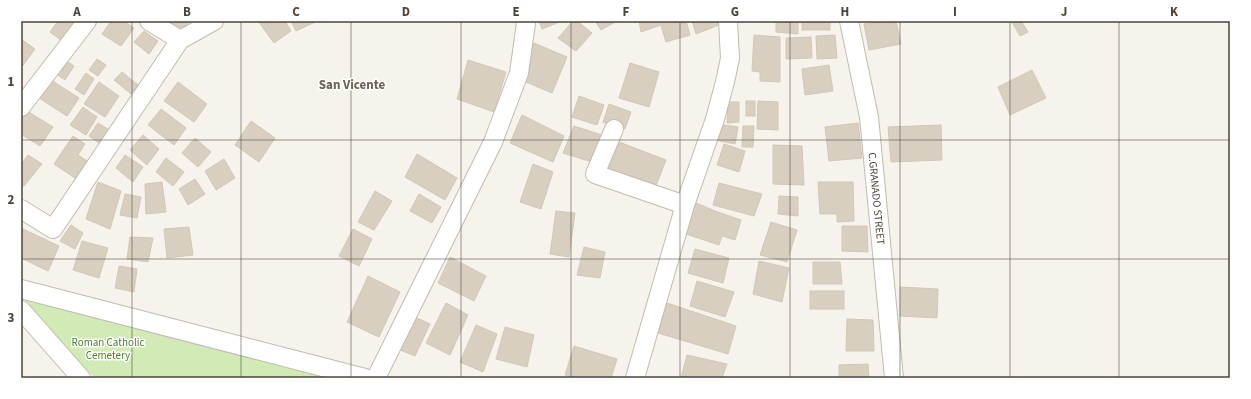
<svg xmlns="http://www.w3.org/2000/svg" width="1251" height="399" viewBox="0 0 1251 399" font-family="'Source Sans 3',sans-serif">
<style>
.green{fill:#d2eab5}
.building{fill:#d8cfc1;stroke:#d3c7b4}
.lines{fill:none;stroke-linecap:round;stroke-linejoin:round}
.street-casing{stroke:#c2bbae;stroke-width:20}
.street{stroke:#fff;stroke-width:18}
.grid{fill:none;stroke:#4b4439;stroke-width:1;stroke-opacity:0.55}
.labels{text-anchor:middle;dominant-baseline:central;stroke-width:3;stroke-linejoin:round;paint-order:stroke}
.street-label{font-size:11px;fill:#4b4439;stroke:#fff}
.park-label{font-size:11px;fill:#4a7f2a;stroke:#fff}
.quarter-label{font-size:13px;font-weight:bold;fill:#6e6250;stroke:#fff}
.neatline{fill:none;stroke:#4b4439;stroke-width:1.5}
.grid-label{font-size:13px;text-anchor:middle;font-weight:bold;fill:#4b4439}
</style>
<rect width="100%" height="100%" fill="#f6f3ec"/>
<path class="green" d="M 27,299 L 359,378 L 95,378 L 23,306 Z"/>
<g class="building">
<path d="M 58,21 L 80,21 L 65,43 L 50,32 Z"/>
<path d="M 111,21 L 124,21 L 134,28 L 121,46 L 102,34 Z"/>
<path d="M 167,21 L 190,21 L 180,30 Z"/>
<path d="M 258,21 L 285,21 L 291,31 L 274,43 Z"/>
<path d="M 291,21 L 315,21 L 315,22 L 296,31 Z"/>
<path d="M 539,21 L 562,21 L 542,29 Z"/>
<path d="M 573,21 L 577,21 L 592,33 L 576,51 L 558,38 Z"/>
<path d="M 595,21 L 617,21 L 601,30 Z"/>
<path d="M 639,21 L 686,21 L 690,35 L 666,42 L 661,25 L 641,32 Z"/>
<path d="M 692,21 L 720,21 L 721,24 L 696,34 Z"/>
<path d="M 776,21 L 798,21 L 798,34 L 776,32 Z"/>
<rect x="802" y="21" width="28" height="9"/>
<path d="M 878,21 L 896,21 L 901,44 L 869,50 L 864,24 Z"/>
<path d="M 1014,21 L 1021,21 L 1028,32 L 1020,36 L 1012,22 Z"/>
<path d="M 144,31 L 158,41 L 149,54 L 134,42 Z"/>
<path d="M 754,35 L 780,37 L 780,82 L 760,81 L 760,72 L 752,71 Z"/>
<path d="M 835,35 L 837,58 L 817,59 L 816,36 Z"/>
<path d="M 811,37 L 812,58 L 786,59 L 786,38 Z"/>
<path d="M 21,39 L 35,49 L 21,68 Z"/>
<path d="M 534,43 L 567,57 L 552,93 L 519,79 Z"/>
<path d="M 97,59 L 106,65 L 98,76 L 89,70 Z"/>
<path d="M 65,60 L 74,66 L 65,80 L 55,73 Z"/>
<path d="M 468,60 L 506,72 L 494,112 L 457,99 Z"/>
<path d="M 630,63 L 659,72 L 649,107 L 619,98 Z"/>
<path d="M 829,65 L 833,91 L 805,95 L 802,69 Z"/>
<path d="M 1032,70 L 1046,98 L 1010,115 L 998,87 Z"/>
<path d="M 122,72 L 138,85 L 131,94 L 114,80 Z"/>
<path d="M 86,73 L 94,79 L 84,95 L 75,89 Z"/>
<path d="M 51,80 L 79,98 L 67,116 L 39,98 Z"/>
<path d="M 99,82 L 119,96 L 105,117 L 84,104 Z"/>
<path d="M 178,82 L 207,104 L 194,122 L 164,101 Z"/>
<path d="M 579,96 L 604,105 L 597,125 L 572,117 Z"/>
<rect x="746" y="101" width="9" height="15"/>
<path d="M 758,101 L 778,102 L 778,130 L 757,129 Z"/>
<path d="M 728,102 L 739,102 L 739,122 L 727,123 Z"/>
<path d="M 609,104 L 631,112 L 625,129 L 603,122 Z"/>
<path d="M 83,107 L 97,117 L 86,135 L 70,125 Z"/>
<path d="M 161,109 L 186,128 L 174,145 L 148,125 Z"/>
<path d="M 27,111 L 53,127 L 40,146 L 21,134 L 21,119 Z"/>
<path d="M 522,115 L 564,136 L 553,162 L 510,143 Z"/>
<path d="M 251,121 L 275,138 L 259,162 L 235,145 Z"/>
<path d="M 98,123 L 111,131 L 102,145 L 89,136 Z"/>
<path d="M 858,123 L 862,158 L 829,161 L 825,127 Z"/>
<path d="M 718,124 L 738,127 L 735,144 L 715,140 Z"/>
<path d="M 941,125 L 942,160 L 891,162 L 888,127 Z"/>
<path d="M 574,126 L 605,136 L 595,163 L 563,153 Z"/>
<path d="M 743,126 L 754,126 L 753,147 L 742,147 Z"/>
<path d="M 143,135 L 159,149 L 147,165 L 130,150 Z"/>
<path d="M 73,136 L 85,144 L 78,155 L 90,163 L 78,180 L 54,164 Z"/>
<path d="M 195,138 L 211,152 L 198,167 L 182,153 Z"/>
<path d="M 614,140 L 666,160 L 655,188 L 603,167 Z"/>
<path d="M 724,144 L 745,151 L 739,172 L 717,165 Z"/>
<path d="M 773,145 L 802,146 L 804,185 L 773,184 Z"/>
<path d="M 417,154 L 457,178 L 445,200 L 405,177 Z"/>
<path d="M 28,155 L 42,164 L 24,186 L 21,184 L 21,165 Z"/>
<path d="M 125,155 L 143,167 L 133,182 L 116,168 Z"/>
<path d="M 166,158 L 184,172 L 173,186 L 156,172 Z"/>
<path d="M 224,159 L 235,178 L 216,190 L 205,171 Z"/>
<path d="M 533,164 L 553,172 L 541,209 L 520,202 Z"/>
<path d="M 195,179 L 205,194 L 188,205 L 179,189 Z"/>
<path d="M 98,182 L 121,191 L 110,229 L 86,219 Z"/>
<path d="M 162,182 L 166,212 L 146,214 L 145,184 Z"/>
<path d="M 818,182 L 853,182 L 854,221 L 837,222 L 837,214 L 820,214 Z"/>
<path d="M 719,183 L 762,194 L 754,216 L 713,205 Z"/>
<path d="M 375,191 L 392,201 L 374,230 L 358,222 Z"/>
<path d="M 125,194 L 141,197 L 137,218 L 120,215 Z"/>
<path d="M 419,194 L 441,207 L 432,223 L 410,211 Z"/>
<path d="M 779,196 L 798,197 L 798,216 L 778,214 Z"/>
<path d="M 694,202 L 715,211 L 741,220 L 735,240 L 722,236 L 719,245 L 683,233 Z"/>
<path d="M 556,211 L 575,213 L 569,257 L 550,254 Z"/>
<path d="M 771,222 L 797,230 L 787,262 L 760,255 Z"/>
<path d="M 71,225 L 83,233 L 75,249 L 60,241 Z"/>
<path d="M 842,226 L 867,226 L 868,252 L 842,251 Z"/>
<path d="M 189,227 L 193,255 L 167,258 L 164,229 Z"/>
<path d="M 23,229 L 59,246 L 48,271 L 21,258 L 21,233 Z"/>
<path d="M 353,229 L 372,239 L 359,266 L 339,256 Z"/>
<path d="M 130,237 L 153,238 L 148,262 L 127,259 Z"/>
<path d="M 82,241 L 108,248 L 99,278 L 73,270 Z"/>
<path d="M 584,247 L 605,252 L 600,278 L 577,275 Z"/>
<path d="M 695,249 L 729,258 L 723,283 L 688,273 Z"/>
<path d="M 450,257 L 486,276 L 474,301 L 438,283 Z"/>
<path d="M 759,261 L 789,268 L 782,302 L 753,294 Z"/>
<path d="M 813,262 L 840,262 L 842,284 L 813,284 Z"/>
<path d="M 119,266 L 137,269 L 134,292 L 115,288 Z"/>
<path d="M 368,276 L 400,292 L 379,337 L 347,322 Z"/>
<path d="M 697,281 L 734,292 L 725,317 L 690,306 Z"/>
<path d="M 900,287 L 938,289 L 937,318 L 900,316 Z"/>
<rect x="810" y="291" width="34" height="18"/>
<path d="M 446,303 L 468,315 L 450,355 L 426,343 Z"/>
<path d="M 667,303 L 736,326 L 728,354 L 658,333 Z"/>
<path d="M 408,314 L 430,324 L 415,356 L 393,347 Z"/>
<path d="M 847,319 L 873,320 L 874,351 L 846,351 Z"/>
<path d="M 476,325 L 497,334 L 483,372 L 460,362 Z"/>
<path d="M 505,327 L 534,335 L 527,367 L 496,359 Z"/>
<path d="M 574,346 L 617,359 L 611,378 L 577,378 L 565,375 Z"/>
<path d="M 687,355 L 727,364 L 722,378 L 681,378 Z"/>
<path d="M 868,364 L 869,378 L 839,378 L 839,365 Z"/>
</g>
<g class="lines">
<defs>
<g id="street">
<path d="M 149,21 L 180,40"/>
<path id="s1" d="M 849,21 L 869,117 L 894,378"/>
<path d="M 21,107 L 87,21"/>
<path d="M 614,129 L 595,174 L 685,205"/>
<path d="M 21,209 L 53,229 L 180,40 L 214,21"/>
<path d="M 21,289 L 365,378"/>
<path d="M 21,310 L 81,378"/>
<path d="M 376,378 L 493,142 L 519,73 L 526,23 L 525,21"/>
<path d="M 635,378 L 685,205 L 715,119 L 725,82 L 730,58 L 728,21"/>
</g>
</defs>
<use href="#street" class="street-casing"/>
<use href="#street" class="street"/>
</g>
<path class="grid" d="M 132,21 L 132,378M 241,21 L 241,378M 351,21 L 351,378M 461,21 L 461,378M 571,21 L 571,378M 680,21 L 680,378M 790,21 L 790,378M 900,21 L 900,378M 1010,21 L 1010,378M 1119,21 L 1119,378M 21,140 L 1230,140M 21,259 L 1230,259"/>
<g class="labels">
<g class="street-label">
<text stroke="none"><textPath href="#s1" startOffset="180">C.GRANADO STREET</textPath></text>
</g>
<g class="park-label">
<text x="108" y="342">Roman Catholic<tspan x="108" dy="13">Cemetery</tspan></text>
</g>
<g class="quarter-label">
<text x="352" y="85">San Vicente</text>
</g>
</g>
<rect width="1251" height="399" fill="none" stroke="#ffffff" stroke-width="44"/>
<rect x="22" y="22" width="1207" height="355" class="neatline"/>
<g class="grid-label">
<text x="77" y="16">A</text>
<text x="187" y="16">B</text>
<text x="296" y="16">C</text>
<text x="406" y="16">D</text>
<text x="516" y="16">E</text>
<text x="626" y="16">F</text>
<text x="735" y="16">G</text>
<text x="845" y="16">H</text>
<text x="955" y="16">I</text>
<text x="1064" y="16">J</text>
<text x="1174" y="16">K</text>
<text x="11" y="86">1</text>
<text x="11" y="204">2</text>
<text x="11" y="322">3</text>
</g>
</svg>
